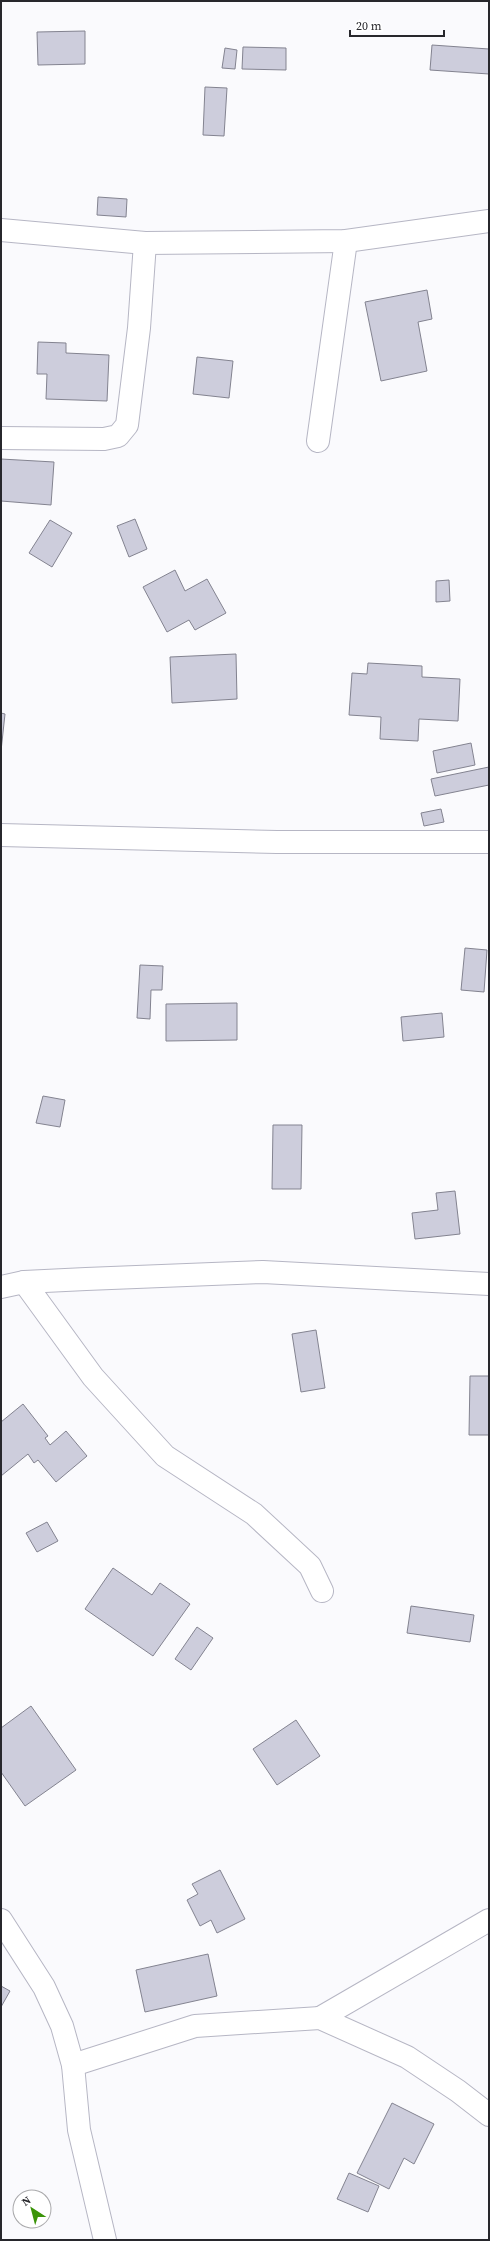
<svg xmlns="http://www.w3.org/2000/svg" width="490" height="2241" viewBox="0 0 490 2241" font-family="'Source Serif 4',serif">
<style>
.building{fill:#cdcddc;stroke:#838390}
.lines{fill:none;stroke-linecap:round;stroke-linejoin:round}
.minor-casing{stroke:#b6b6c4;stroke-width:24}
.minor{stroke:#fff;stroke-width:22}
</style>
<rect width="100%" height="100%" fill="#fafafd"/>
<g class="building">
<path d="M 85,31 L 85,64 L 38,65 L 37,32 Z"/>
<path d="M 432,45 L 489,49 L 489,74 L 430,70 Z"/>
<path d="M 243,47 L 286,48 L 286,70 L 242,69 Z"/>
<path d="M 225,48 L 237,50 L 235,69 L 222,68 Z"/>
<path d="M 205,87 L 227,88 L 224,136 L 203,135 Z"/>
<path d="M 98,197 L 127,199 L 126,217 L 97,215 Z"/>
<path d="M 427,290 L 432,319 L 418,322 L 427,371 L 381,381 L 365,302 Z"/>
<path d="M 38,342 L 66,343 L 66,353 L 109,355 L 107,401 L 46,399 L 47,374 L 37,374 Z"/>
<path d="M 197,357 L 233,361 L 229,398 L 193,394 Z"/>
<path d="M 1,459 L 54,462 L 51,505 L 1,501 Z"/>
<path d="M 135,519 L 147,549 L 129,557 L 117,526 Z"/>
<path d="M 50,520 L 72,533 L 52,567 L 29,553 Z"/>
<path d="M 175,570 L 185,591 L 207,579 L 226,613 L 195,630 L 189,620 L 167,632 L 143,587 Z"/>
<path d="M 449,580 L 450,601 L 436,602 L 436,581 Z"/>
<path d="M 236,654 L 237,699 L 172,703 L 170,657 Z"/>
<path d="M 368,663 L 422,666 L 422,677 L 460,679 L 458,721 L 419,719 L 418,741 L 380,739 L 381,717 L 349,715 L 352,673 L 367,674 Z"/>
<path d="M 1,713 L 5,714 L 1,751 Z"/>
<path d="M 471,743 L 475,765 L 437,773 L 433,751 Z"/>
<path d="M 489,767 L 489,785 L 435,796 L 431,779 Z"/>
<path d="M 441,809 L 444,822 L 424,826 L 421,813 Z"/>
<path d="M 465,948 L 487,950 L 484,992 L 461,990 Z"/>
<path d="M 140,965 L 163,966 L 162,990 L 151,990 L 150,1019 L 137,1018 Z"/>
<path d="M 237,1003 L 237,1040 L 166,1041 L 166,1004 Z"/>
<path d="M 442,1013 L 444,1037 L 403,1041 L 401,1017 Z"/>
<path d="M 43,1096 L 65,1100 L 60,1127 L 36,1123 Z"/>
<path d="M 273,1125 L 302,1125 L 301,1189 L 272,1189 Z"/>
<path d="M 455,1191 L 460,1234 L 415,1239 L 412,1213 L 438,1210 L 436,1193 Z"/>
<path d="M 316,1330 L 325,1388 L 301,1392 L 292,1334 Z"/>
<path d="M 470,1376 L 489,1376 L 489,1435 L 469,1435 Z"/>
<path d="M 23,1404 L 48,1436 L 45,1438 L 50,1445 L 66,1431 L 87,1456 L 56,1482 L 38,1460 L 34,1463 L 28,1454 L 1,1476 L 1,1422 Z"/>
<path d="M 47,1522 L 58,1541 L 37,1552 L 26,1533 Z"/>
<path d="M 113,1568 L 152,1595 L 160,1583 L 190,1604 L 153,1656 L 85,1609 Z"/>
<path d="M 411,1606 L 474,1615 L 470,1642 L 407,1633 Z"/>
<path d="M 197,1627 L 213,1638 L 191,1670 L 175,1659 Z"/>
<path d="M 31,1706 L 76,1770 L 25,1806 L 1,1772 L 1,1728 Z"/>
<path d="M 296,1720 L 320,1756 L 277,1785 L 253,1749 Z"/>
<path d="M 220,1870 L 245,1919 L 217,1933 L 211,1920 L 200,1926 L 187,1900 L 198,1894 L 192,1884 Z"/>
<path d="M 208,1954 L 217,1996 L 145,2012 L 136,1970 Z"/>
<path d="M 1,1986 L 10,1991 L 1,2007 Z"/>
<path d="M 392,2103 L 434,2124 L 414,2164 L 404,2158 L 389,2189 L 357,2173 Z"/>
<path d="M 349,2173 L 379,2186 L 368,2212 L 337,2199 Z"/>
</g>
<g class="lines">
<defs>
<g id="minor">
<path d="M 1,230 L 145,243 L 346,241 L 489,221"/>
<path d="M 1,438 L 104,439 L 118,436 L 127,425 L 139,328 L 145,243"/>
<path d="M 318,441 L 346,241"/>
<path d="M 1,835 L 277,842 L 489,842"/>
<path d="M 24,1282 L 93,1377 L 165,1456 L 254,1514 L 310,1566 L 322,1591"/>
<path d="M 1,1287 L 24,1282 L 86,1279 L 263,1272 L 489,1284"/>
<path d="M 1,1920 L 44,1987 L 62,2026 L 73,2065 L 79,2130 L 105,2240"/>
<path d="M 320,2018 L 489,1920"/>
<path d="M 73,2065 L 195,2026 L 320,2018 L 407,2057 L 458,2091 L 489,2115"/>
</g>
</defs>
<use href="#minor" class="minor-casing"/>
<use href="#minor" class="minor"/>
</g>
<rect width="490" height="2241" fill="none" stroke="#27272c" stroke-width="4"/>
<g transform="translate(32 2209) rotate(324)"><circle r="19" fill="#ffffff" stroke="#a9a9ab"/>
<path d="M0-3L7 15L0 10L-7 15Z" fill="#3b9409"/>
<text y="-6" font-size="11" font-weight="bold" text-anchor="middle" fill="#27272c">N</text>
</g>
<path d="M350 30v6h94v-6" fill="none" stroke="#27272c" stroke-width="2"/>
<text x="356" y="30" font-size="12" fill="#27272c" stroke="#ffffff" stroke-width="3" paint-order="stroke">20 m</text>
</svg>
